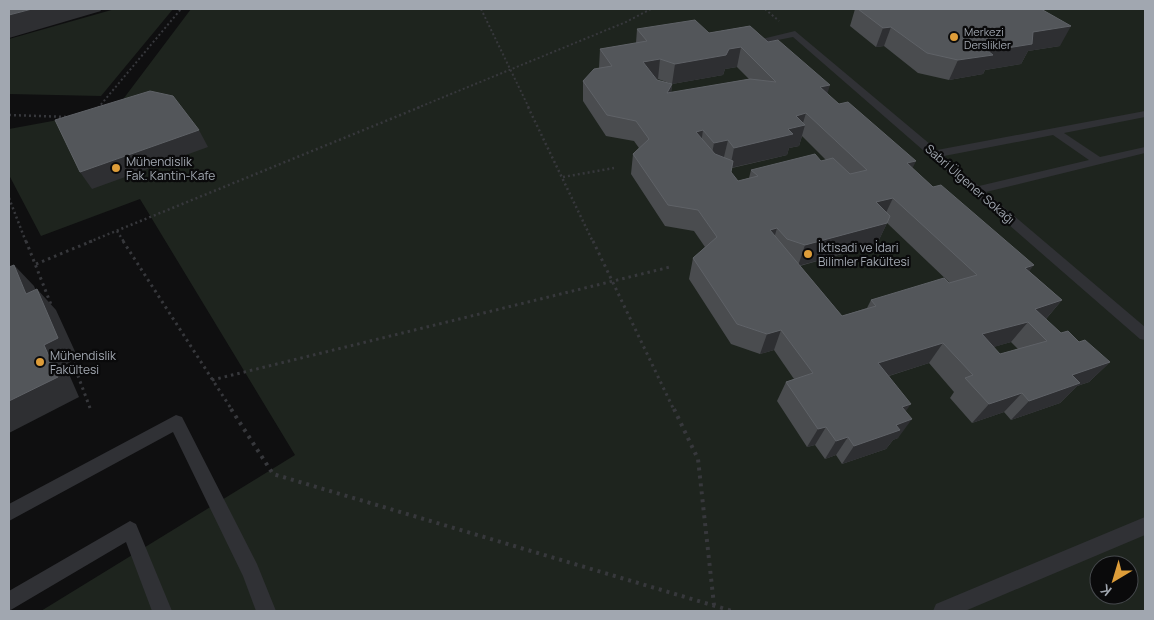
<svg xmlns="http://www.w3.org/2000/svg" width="1154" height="620" viewBox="0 0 1154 620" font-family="Manrope,sans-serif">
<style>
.green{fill:#1e241e;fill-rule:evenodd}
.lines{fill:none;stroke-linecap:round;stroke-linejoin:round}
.path-far3{stroke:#37383c;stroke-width:2;stroke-dasharray:2 2.5;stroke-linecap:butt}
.path-far2{stroke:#37383c;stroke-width:2.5;stroke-dasharray:2 3;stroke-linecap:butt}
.path-far1{stroke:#37383c;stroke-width:3;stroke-dasharray:2.5 4;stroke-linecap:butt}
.path{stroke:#37383c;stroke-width:4;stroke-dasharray:3 5;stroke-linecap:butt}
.lane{fill:#303135;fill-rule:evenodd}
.wall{fill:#4a4c4f;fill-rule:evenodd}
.shaded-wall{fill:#2e2f32}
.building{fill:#53565a;stroke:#5f6267;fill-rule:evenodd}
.poi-dot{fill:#de9d39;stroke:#0a0a0b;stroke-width:2}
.labels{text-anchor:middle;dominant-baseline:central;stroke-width:4.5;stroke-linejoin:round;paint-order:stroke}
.far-poi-label{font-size:11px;fill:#a1a7b0;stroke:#0a0a0b;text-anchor:start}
.poi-label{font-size:12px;fill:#a1a7b0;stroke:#0a0a0b;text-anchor:start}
.street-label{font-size:12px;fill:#a1a7b0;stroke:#0a0a0b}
</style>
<rect width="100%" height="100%" fill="#0f0f10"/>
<g class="green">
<path d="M 115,9 L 173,9 L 101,96 L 9,94 L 9,39 Z"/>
<path d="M 191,9 L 1145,9 L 1145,611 L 41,611 L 295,455 L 140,199 L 41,236 L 9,175 L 9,129 L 85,115 L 121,102 ZM 1099,565 L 1129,565 L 1129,595 L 1099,595 Z"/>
</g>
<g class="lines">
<g class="path-far3">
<path d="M 481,9 L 529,108"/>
<path d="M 765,9 L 779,21"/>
<path d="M 98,108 L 181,9"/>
<path d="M 417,108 L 626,22 L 651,9"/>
</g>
<g class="path-far2">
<path d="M 528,107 L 593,242"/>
<path d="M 9,115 L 69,117"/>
<path d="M 563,177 L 614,168"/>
<path d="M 9,198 L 26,242"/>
<path d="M 117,231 L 124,242"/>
<path d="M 89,242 L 420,107"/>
</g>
<g class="path-far1">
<path d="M 26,241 L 52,307"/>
<path d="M 123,241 L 232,410"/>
<path d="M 593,241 L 674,410"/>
<path d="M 36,264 L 92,241"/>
<path d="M 71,357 L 90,408"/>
<path d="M 212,380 L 670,267"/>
</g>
<g class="path">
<path d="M 231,409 L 273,474 L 732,611"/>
<path d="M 674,409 L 698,459 L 714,605"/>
</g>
<g class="lane">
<path d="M 795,31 L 937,150 L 1145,111 L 1145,117 L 1064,133 L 1100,157 L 1145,147 L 1145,153 L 986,192 L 1145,327 L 1145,340 L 1140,339 L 793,37 L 749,46 L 745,43 ZM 1053,135 L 1089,160 L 979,186 L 944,156 Z"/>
<path d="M 176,415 L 182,417 L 257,564 L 276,611 L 256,611 L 243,576 L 173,432 L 9,521 L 9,504 Z"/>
<path d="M 1145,517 L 1145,535 L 965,611 L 933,611 L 936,604 Z"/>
<path d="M 130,521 L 136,524 L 172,611 L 152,611 L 126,542 L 9,611 L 9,591 Z"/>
</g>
</g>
<g class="wall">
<path d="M 855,9 L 1041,9 L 1060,46 L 1028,51 L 1021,64 L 985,70 L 983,74 L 949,80 L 918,73 L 884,46 L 876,47 L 850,26 Z"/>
<path d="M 750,26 L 1062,300 L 1046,319 L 1061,333 L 1079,342 L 1110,362 L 1089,382 L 1077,386 L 1060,403 L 1011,420 L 1004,412 L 972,423 L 950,398 L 954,392 L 929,363 L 889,376 L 906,411 L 898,438 L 893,440 L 886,449 L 842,464 L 836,455 L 825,459 L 815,445 L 807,447 L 777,401 L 786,382 L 794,379 L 774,350 L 760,354 L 731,344 L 689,279 L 693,258 L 705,247 L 694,231 L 665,226 L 631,174 L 633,154 L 639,148 L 634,141 L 606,136 L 583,101 L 583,81 L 599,68 L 600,49 L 636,43 L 637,29 L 709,33 ZM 737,67 L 749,79 L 671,93 L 672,84 L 656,80 L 658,79 L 672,84 L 723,75 L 725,69 ZM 802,136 L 826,160 L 751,170 L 749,178 L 738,181 L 731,172 L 732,168 L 787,155 L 789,148 L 799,146 ZM 887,223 L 950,283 L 871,300 L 867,308 L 842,316 L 800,266 L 877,244 ZM 1011,342 L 1018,349 L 1000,354 L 993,347 Z"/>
</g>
<g class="shaded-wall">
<path d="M 32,9 L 100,9 L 101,11 L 9,38 L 9,15 Z"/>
<path d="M 1071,26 L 1060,46 L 1028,51 L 1021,64 L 985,70 L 983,74 L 949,80 L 958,60 L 988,51 L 1033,32 Z"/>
<path d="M 891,27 L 884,46 L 876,47 L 883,28 Z"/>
<path d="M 741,47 L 737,67 L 725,69 L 723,75 L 672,84 L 675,64 L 729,49 Z"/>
<path d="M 660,59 L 658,79 L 641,82 L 643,62 Z"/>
<path d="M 672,84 L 670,105 L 667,93 Z"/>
<path d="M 830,85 L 824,105 L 820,87 Z"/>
<path d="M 806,113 L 802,126 L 805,125 L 799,146 L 789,148 L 787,155 L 730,168 L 734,148 L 788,129 L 796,116 Z"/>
<path d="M 199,130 L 208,147 L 92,189 L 80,172 Z"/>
<path d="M 703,130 L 700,151 L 696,132 Z"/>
<path d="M 728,140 L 723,161 L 710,164 L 714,143 Z"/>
<path d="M 916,161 L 906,182 L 907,163 Z"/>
<path d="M 893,198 L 883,219 L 876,202 Z"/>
<path d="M 887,223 L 877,244 L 798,266 L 805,245 Z"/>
<path d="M 777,228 L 771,249 L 770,230 Z"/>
<path d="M 14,265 L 34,286 L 46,315 L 26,294 Z"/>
<path d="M 1034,265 L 1018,286 L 1025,268 Z"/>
<path d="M 37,289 L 56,310 L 78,358 L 65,365 L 79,397 L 9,433 L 9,401 L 44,345 Z"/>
<path d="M 1062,300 L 1044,321 L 1028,322 L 1011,342 L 967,355 L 982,334 L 1035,309 Z"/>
<path d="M 781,330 L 774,350 L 760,354 L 767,334 Z"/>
<path d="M 943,343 L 929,363 L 866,383 L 878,363 Z"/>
<path d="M 1110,362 L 1089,382 L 1077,386 L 1060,403 L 1011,420 L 1029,401 L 1072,375 Z"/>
<path d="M 1022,393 L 1004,412 L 972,423 L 989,404 Z"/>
<path d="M 911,404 L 897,423 L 902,407 Z"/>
<path d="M 912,419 L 898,438 L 893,440 L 886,449 L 842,464 L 854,446 L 896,425 Z"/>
<path d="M 826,427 L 815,445 L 807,447 L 818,429 Z"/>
<path d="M 848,437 L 836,455 L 825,459 L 836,441 Z"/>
</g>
<g class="building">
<path d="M 9,9 L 32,9 L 9,15 Z"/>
<path d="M 858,9 L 1041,9 L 1071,26 L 1033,32 L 1032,44 L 988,51 L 993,55 L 958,60 L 927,53 L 891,27 L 883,28 Z"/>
<path d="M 695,20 L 709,33 L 750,26 L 768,42 L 778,40 L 830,85 L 820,87 L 839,104 L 848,102 L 916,161 L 907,163 L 933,187 L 941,185 L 1034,265 L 1025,268 L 1062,300 L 1035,309 L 1061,333 L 1068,331 L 1079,342 L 1085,340 L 1110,362 L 1072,375 L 1080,383 L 1029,401 L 1022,393 L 989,404 L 965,378 L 973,375 L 943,343 L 878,363 L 911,404 L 902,407 L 912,419 L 896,425 L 900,430 L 854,446 L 848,437 L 836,441 L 826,427 L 818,429 L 786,382 L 813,373 L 781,330 L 767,334 L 737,324 L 693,258 L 717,237 L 698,210 L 668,205 L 633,154 L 649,139 L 636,121 L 607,115 L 583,81 L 594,69 L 612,66 L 600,49 L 647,41 L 637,29 ZM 741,47 L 776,82 L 750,79 L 667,93 L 672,84 L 657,80 L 643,62 L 660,59 L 675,64 L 726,55 L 729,49 ZM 806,113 L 867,170 L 850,174 L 833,158 L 821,161 L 815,154 L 751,170 L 758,176 L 738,181 L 731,172 L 733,161 L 715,154 L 696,132 L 703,130 L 714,143 L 728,140 L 734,148 L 793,134 L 788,129 L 805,125 L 796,116 ZM 893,198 L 977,275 L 949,283 L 944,278 L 871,300 L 876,306 L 842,316 L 770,230 L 777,228 L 787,239 L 805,245 L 887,223 L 890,216 L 876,202 ZM 1028,322 L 1047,341 L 1000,354 L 982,334 Z"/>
<path d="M 150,91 L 173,96 L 199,130 L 80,172 L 55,120 Z"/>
<path d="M 14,265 L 26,294 L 37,289 L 58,338 L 44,345 L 58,377 L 9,401 L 9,267 Z"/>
</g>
<g class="poi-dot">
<circle cx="954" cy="37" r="5"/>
<circle cx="116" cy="168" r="5"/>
<circle cx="808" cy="254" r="5"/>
<circle cx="40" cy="362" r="5"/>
</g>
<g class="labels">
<g class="far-poi-label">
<text x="964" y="31">Merkezi<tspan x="964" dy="13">Derslikler</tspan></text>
</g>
<g class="poi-label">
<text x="126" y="161">Mühendislik<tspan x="126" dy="14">Fak. Kantin-Kafe</tspan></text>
<text x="818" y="247">İktisadi ve İdari<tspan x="818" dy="14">Bilimler Fakültesi</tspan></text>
<text x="50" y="355">Mühendislik<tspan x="50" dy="14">Fakültesi</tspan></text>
</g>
<g class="street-label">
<text transform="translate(970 184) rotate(41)">Sabri Ülgener Sokağı</text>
</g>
</g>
<rect width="1154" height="620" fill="none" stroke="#a1a7b0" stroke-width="20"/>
<g transform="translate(1114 580) rotate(218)"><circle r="24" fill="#0a0a0b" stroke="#46494d"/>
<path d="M0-4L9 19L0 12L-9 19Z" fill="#de9d39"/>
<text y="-8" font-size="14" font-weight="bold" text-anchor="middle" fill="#a1a7b0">K</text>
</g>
</svg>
